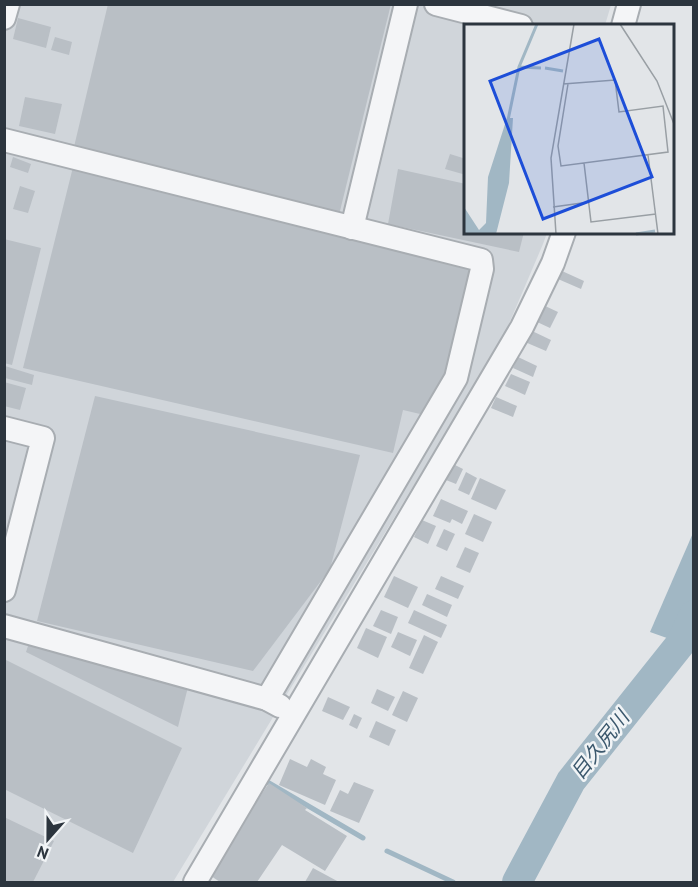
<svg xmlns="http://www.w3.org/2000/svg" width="698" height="887" viewBox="0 0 698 887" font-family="'PT Sans','Noto Sans JP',sans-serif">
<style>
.built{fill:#d0d5da}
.water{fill:#a1b7c4}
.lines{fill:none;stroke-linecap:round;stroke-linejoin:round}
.stream{stroke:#a1b7c4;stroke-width:5}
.river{stroke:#a1b7c4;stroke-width:30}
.building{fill:#b9bfc5}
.minor-casing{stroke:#a8adb2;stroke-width:26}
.minor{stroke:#f4f5f7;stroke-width:22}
.labels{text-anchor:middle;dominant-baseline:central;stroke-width:5;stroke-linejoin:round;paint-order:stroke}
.water-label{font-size:20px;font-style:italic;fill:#3b586d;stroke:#f1f4f6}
.inset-river{fill:none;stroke:#a1b7c4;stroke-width:3}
.inset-road{fill:none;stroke:#999fa4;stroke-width:1.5}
.view{fill:#1d4ed8;fill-opacity:0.15;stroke:#1d4ed8;stroke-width:3}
.inset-edge{fill:none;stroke:#2c353e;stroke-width:3}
</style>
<rect width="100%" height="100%" fill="#e2e5e8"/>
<path class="built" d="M 5,5 L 611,5 L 605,25 L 466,26 L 466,232 L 547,233 L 543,244 L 502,340 L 173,882 L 5,882 Z"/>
<path class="water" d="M 693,533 L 693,631 L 681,643 L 650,632 Z"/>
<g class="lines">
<g class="stream">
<path d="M 269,783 L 363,838"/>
<path d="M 387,851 L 453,882"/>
</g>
<path class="river" d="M 517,882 L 571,781 L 681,643 L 694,615"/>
</g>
<g class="building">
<path d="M 108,4 L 391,4 L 339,215 L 73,151 Z"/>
<path d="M 18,18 L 51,27 L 46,48 L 13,39 Z"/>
<path d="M 55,37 L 72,42 L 69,55 L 51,50 Z"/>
<path d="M 25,97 L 62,104 L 55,134 L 19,126 Z"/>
<path d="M 450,154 L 466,159 L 466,175 L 445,169 Z"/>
<path d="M 13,157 L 31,164 L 28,173 L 10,167 Z"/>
<path d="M 73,167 L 474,258 L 433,417 L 403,410 L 393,453 L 23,368 Z"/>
<path d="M 398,169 L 466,184 L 466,232 L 524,232 L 519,252 L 388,224 Z"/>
<path d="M 20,186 L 35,191 L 28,213 L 13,209 Z"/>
<path d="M 4,239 L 41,248 L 12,365 L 4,363 Z"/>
<path d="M 562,271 L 584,281 L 581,289 L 558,279 Z"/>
<path d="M 543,305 L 558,312 L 550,328 L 535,321 Z"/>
<path d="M 530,330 L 551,340 L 546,351 L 525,342 Z"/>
<path d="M 518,357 L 537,366 L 533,377 L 513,368 Z"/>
<path d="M 5,366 L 34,375 L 32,385 L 5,378 Z"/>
<path d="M 511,374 L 530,382 L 525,395 L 505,386 Z"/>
<path d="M 4,382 L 26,388 L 20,410 L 4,406 Z"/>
<path d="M 95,396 L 360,455 L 330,569 L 253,671 L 37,621 Z"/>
<path d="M 496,397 L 517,406 L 513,417 L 491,408 Z"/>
<path d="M 453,464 L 463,469 L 456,484 L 446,480 Z"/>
<path d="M 466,472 L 477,478 L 469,495 L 458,490 Z"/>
<path d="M 480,478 L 506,490 L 496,510 L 471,499 Z"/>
<path d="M 441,499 L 468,511 L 462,524 L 452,519 L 450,523 L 433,516 Z"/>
<path d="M 474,514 L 492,522 L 483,542 L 465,534 Z"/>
<path d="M 422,520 L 436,526 L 428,544 L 414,537 Z"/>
<path d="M 444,529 L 455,534 L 447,551 L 436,546 Z"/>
<path d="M 465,547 L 479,553 L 470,573 L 456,567 Z"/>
<path d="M 394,576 L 418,587 L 408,608 L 384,597 Z"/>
<path d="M 441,576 L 464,586 L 458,599 L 435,589 Z"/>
<path d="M 427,594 L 452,605 L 447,617 L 422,605 Z"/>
<path d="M 381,610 L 398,617 L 391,634 L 373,626 Z"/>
<path d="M 414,610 L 447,625 L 441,638 L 408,623 Z"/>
<path d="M 366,628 L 387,637 L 378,658 L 357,648 Z"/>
<path d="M 398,632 L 417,640 L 410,656 L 391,647 Z"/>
<path d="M 32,634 L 192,671 L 178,727 L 26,652 Z"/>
<path d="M 424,635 L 438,642 L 423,674 L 409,668 Z"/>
<path d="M 4,659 L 182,748 L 133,853 L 4,789 Z"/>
<path d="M 377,689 L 395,697 L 388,711 L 371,703 Z"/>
<path d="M 403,691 L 418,698 L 407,722 L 392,715 Z"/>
<path d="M 328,697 L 350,707 L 343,720 L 322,711 Z"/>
<path d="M 354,714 L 362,718 L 357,729 L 349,725 Z"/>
<path d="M 376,721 L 396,730 L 389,746 L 369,737 Z"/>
<path d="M 290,759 L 307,767 L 311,759 L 326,767 L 323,774 L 336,780 L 325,805 L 279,785 Z"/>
<path d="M 354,782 L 374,790 L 359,823 L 330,811 L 340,790 L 348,794 Z"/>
<path d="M 269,783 L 307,808 L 305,810 L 347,836 L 325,871 L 282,845 L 257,882 L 220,882 L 208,874 Z"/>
<path d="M 4,817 L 54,841 L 33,882 L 4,882 Z"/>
<path d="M 313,868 L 339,882 L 305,882 Z"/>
</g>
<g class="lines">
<defs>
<g id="minor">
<path d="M 436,4 L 521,26"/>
<path d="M 4,18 L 8,4"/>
<path d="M 623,26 L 629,4"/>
<path d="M 4,140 L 481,260 L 482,269 L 456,378 L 267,699"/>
<path d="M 352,228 L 406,4"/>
<path d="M 4,428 L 43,438 L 4,590"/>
<path d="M 4,626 L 267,699 L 280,706"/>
<path d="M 195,882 L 522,327 L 553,263 L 564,232"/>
</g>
</defs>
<use href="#minor" class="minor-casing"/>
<use href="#minor" class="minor"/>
</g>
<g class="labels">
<g class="water-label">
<text transform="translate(600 745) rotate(-52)">目久尻川</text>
</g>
</g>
<g transform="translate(464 24)">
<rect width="210" height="210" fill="#e2e5e8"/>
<path d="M 43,94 L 49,94 L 45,159 L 32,210 L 0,210 L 0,183 L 15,206 L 22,199 L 24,153 Z" fill="#a1b7c4"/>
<path class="inset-river" d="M 55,43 L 77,44M 81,44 L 99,47M 43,101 L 55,43 L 73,0M 172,210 L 191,207"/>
<path class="inset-road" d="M 156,0 L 193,57 L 210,100M 99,60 L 151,56 L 155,88 L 199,82 L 204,128 L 97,142 L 94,122 L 104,60M 184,131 L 194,210M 120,139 L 127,198 L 192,190M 89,183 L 125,178M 92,210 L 87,134 L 110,0"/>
<path class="view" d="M 135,15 L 188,153 L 79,195 L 26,57 Z"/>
<rect width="210" height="210" class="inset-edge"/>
</g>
<rect width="698" height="887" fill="none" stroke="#2c353e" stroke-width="12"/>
<g transform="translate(48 839) rotate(201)" stroke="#f1f4f6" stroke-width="4.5" paint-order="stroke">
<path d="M0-4.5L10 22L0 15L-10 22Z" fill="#2c353e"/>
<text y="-9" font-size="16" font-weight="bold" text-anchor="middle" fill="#2c353e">N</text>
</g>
</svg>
